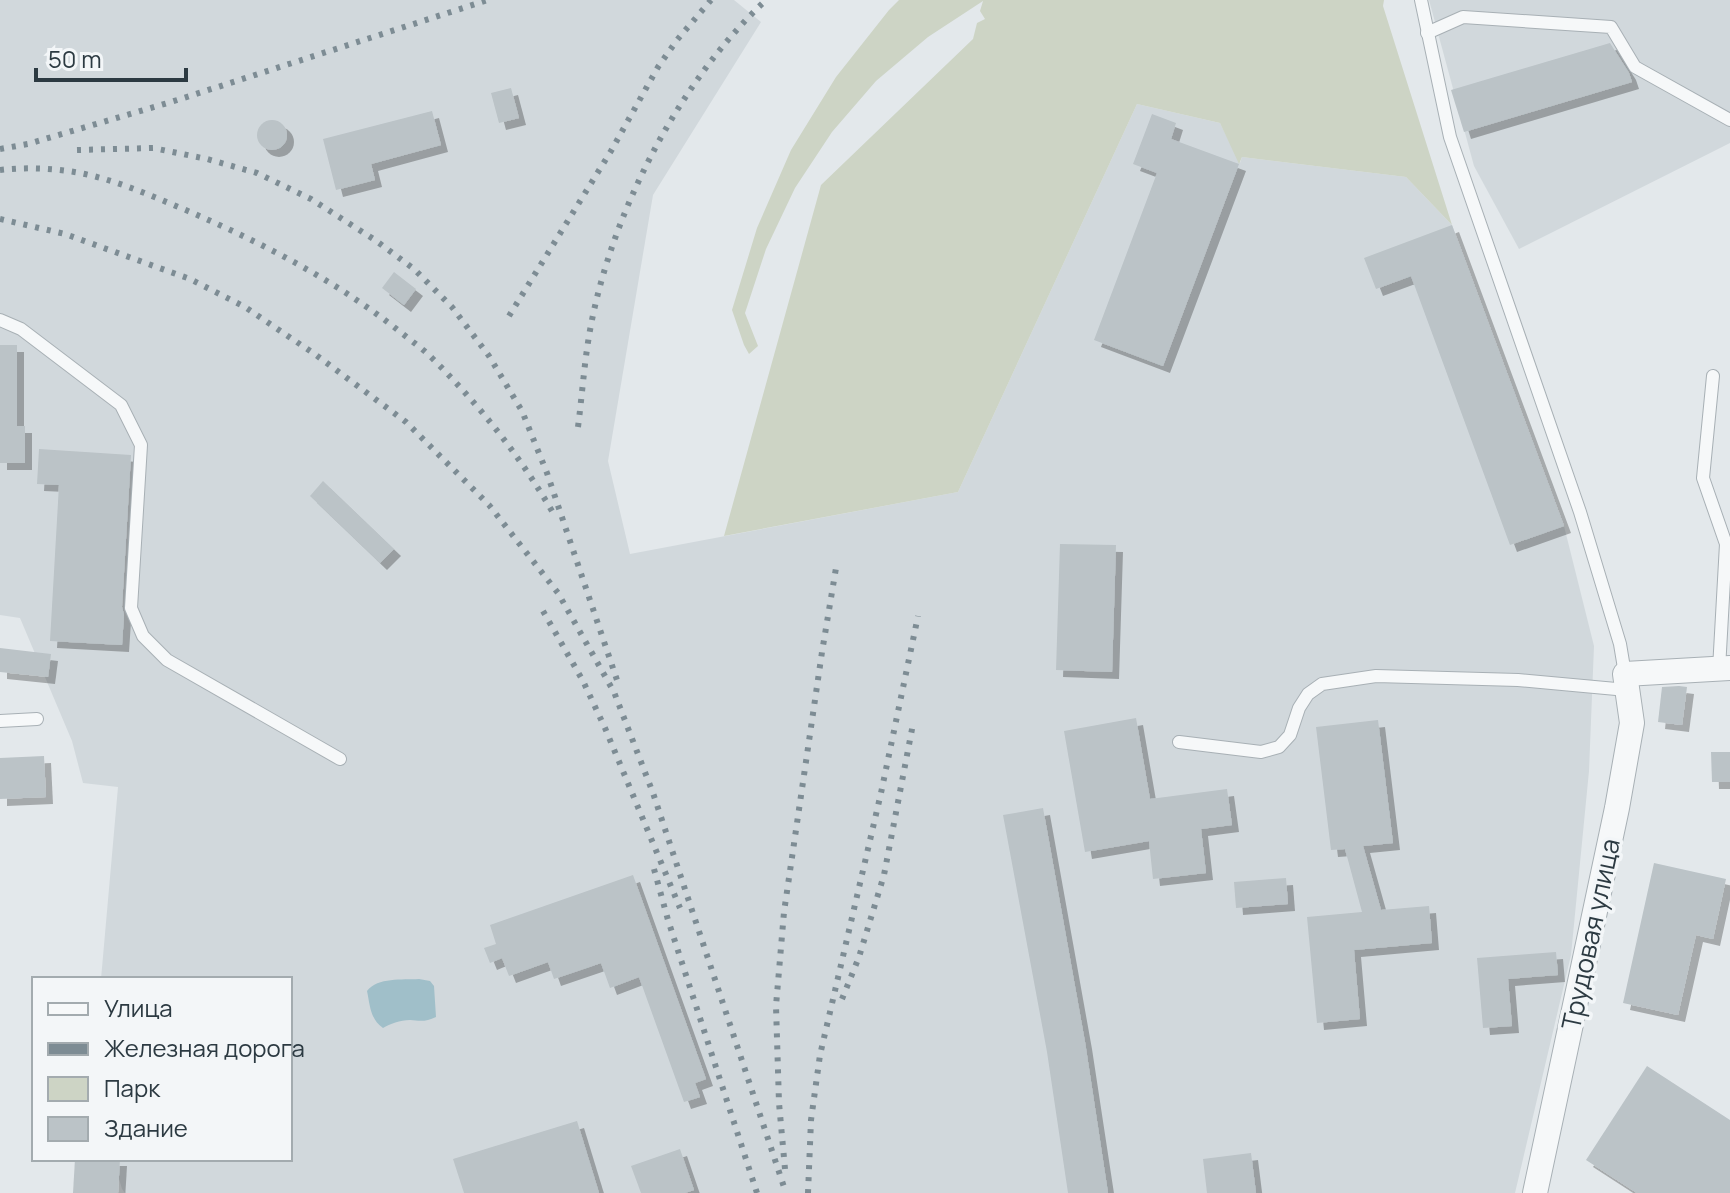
<svg xmlns="http://www.w3.org/2000/svg" width="1730" height="1193" viewBox="0 0 1730 1193" font-family="Manrope,sans-serif">
<style>
.built{fill:#d1d8dc}
.green{fill:#cdd4c5}
.water{fill:#a0bfc9}
.building{fill:#bbc3c7;filter:url(#shadow)}
.lines{fill:none;stroke-linecap:round;stroke-linejoin:round}
.lane-casing{stroke:#a8b0b5;stroke-width:14}
.street-casing{stroke:#a8b0b5;stroke-width:26}
.lane{stroke:#f6f8f9;stroke-width:12}
.street{stroke:#f6f8f9;stroke-width:24}
.rail{stroke:#7d8c94;stroke-width:6;stroke-dasharray:4 8;stroke-linecap:butt}
.labels{text-anchor:middle;dominant-baseline:central;stroke-width:7;stroke-linejoin:round;paint-order:stroke}
.street-label{font-size:26px;fill:#2c3a42;stroke:#f3f6f8}
</style>
<defs>
<filter id="shadow"><feDropShadow dx="7" dy="7" stdDeviation="0" flood-color="#0004"/></filter>
</defs>
<rect width="100%" height="100%" fill="#e3e8eb"/>
<g class="built">
<path d="M 0,0 L 734,0 L 761,22 L 653,195 L 608,461 L 630,554 L 958,492 L 1137,104 L 1220,123 L 1240,163 L 1242,157 L 1406,177 L 1452,225 L 1564,526 L 1594,646 L 1589,771 L 1571,955 L 1515,1193 L 125,1193 L 122,1189 L 113,1159 L 290,1159 L 290,979 L 101,979 L 118,787 L 83,783 L 72,741 L 20,618 L 0,615 Z"/>
<path d="M 1429,0 L 1730,0 L 1730,143 L 1519,249 L 1474,166 Z"/>
</g>
<path class="green" d="M 899,0 L 1384,0 L 1383,6 L 1452,225 L 1406,177 L 1242,157 L 1239,164 L 1220,123 L 1137,104 L 958,492 L 724,536 L 821,185 L 973,39 L 977,23 L 985,19 L 980,11 L 983,1 L 928,37 L 876,81 L 832,132 L 795,188 L 766,249 L 745,313 L 758,346 L 749,354 L 744,345 L 732,310 L 757,228 L 791,150 L 836,77 L 889,10 Z"/>
<path class="water" d="M 419,979 L 430,981 L 434,986 L 436,1017 C 426,1022 420,1021 410,1020 C 400,1020 390,1024 383,1028 C 370,1019 370,1005 367,991 C 378,977 402,980 419,979 Z"/>
<g class="building">
<path d="M 1610,43 L 1629,73 L 1632,82 L 1464,132 L 1451,90 Z"/>
<path d="M 511,88 L 519,118 L 499,123 L 491,93 Z"/>
<path d="M 432,111 L 441,145 L 371,164 L 375,180 L 336,190 L 323,139 Z"/>
<path d="M 1152,114 L 1176,123 L 1171,139 L 1239,164 L 1163,366 L 1094,340 L 1157,173 L 1133,164 Z"/>
<circle cx="272" cy="135" r="15"/>
<path d="M 1452,225 L 1564,526 L 1510,545 L 1411,276 L 1376,289 L 1364,258 Z"/>
<path d="M 394,272 L 416,289 L 404,305 L 382,288 Z"/>
<path d="M 0,345 L 17,345 L 17,426 L 25,426 L 25,463 L 0,463 Z"/>
<path d="M 39,449 L 131,455 L 122,607 L 124,615 L 122,645 L 50,641 L 59,485 L 37,484 Z"/>
<path d="M 323,481 L 394,549 L 380,563 L 310,496 Z"/>
<path d="M 1060,544 L 1116,545 L 1112,672 L 1056,670 Z"/>
<path d="M 0,648 L 51,654 L 48,677 L 0,672 Z"/>
<path d="M 1679,686 L 1687,687 L 1682,725 L 1658,722 L 1662,687 Z"/>
<path d="M 1136,718 L 1150,799 L 1227,789 L 1232,825 L 1201,829 L 1206,873 L 1153,879 L 1149,841 L 1085,852 L 1064,731 Z"/>
<path d="M 1378,720 L 1393,843 L 1363,846 L 1381,910 L 1429,906 L 1432,943 L 1354,950 L 1360,1019 L 1317,1023 L 1307,917 L 1362,912 L 1345,849 L 1331,850 L 1316,727 Z"/>
<path d="M 1711,752 L 1730,752 L 1730,782 L 1712,782 Z"/>
<path d="M 44,756 L 46,797 L 0,799 L 0,758 Z"/>
<path d="M 1043,808 L 1085,1042 L 1108,1193 L 1068,1193 L 1047,1052 L 1003,815 Z"/>
<path d="M 1654,863 L 1726,879 L 1713,939 L 1696,935 L 1678,1015 L 1623,1003 Z"/>
<path d="M 633,875 L 706,1079 L 695,1083 L 700,1097 L 684,1102 L 639,977 L 610,988 L 601,963 L 554,979 L 548,962 L 509,976 L 502,958 L 490,963 L 484,948 L 496,944 L 490,925 Z"/>
<path d="M 1286,878 L 1288,904 L 1236,908 L 1234,882 Z"/>
<path d="M 1556,952 L 1558,975 L 1508,979 L 1512,1026 L 1483,1028 L 1477,958 Z"/>
<path d="M 1647,1066 L 1730,1120 L 1730,1193 L 1637,1193 L 1586,1160 Z"/>
<path d="M 577,1121 L 599,1193 L 464,1193 L 453,1159 Z"/>
<path d="M 680,1149 L 694,1190 L 685,1193 L 641,1193 L 631,1166 Z"/>
<path d="M 1251,1153 L 1256,1193 L 1207,1193 L 1203,1159 Z"/>
<path d="M 75,1159 L 120,1159 L 118,1193 L 73,1193 Z"/>
</g>
<g class="lines">
<defs>
<g id="lane">
<path d="M 1421,0 L 1450,137 L 1580,512 L 1620,644 L 1625,674"/>
<path d="M 1427,33 L 1463,17 L 1611,27 L 1635,67 L 1730,120"/>
<path d="M 0,320 L 21,329 L 121,405 L 141,445 L 131,608 L 143,636 L 167,660 L 340,759"/>
<path d="M 1713,376 L 1703,478 L 1726,544 L 1719,669"/>
<path d="M 0,721 L 37,719"/>
<path d="M 1179,742 L 1261,752 L 1279,747 L 1290,735 L 1299,708 L 1308,694 L 1322,684 L 1376,676 L 1518,680 L 1627,690"/>
</g>
<path id="street" d="M 1535,1193 L 1617,808 L 1632,723 L 1625,674 L 1730,668"/>
</defs>
<use href="#lane" class="lane-casing"/>
<use href="#street" class="street-casing"/>
<use href="#lane" class="lane"/>
<use href="#street" class="street"/>
<g class="rail">
<path d="M 0,149 L 28,144 L 171,102 L 488,0"/>
<path d="M 77,150 L 153,148 L 207,159 L 257,173 L 311,199 L 375,240 L 414,269 L 452,307 L 489,356 L 522,411 L 547,473 L 619,686"/>
<path d="M 0,170 C 28,167 57,168 85,174 C 121,182 154,197 188,211 C 262,243 335,280 399,331 C 410,340 422,348 432,358 C 479,405 518,453 552,511"/>
<path d="M 0,219 L 65,234 L 190,279 L 245,307 L 316,355 L 406,422 L 489,505 L 558,593 L 614,692 L 653,793 L 786,1193"/>
<path d="M 509,316 L 611,151 L 658,67 L 677,40 L 711,0"/>
<path d="M 578,427 C 582,396 584,366 589,336 C 609,217 678,82 766,0"/>
<path d="M 543,611 L 583,681 L 605,728 L 680,908"/>
<path d="M 654,869 L 668,920 L 757,1193"/>
<path d="M 842,999 L 859,957 L 884,875 L 913,724"/>
<path d="M 785,1169 L 779,1103 L 776,1006 L 784,912 L 822,652 L 837,562"/>
<path d="M 808,1193 L 811,1120 L 820,1055 L 881,793 L 918,616"/>
</g>
</g>
<g class="labels">
<g class="street-label">
<text transform="translate(1590 934) rotate(-78)">Трудовая улица</text>
</g>
</g>
<rect x="32" y="977" width="260" height="184" fill="#f3f6f8" stroke="#a3abaf" stroke-width="2"/>
<rect x="48" y="1003" width="40" height="12" fill="#f6f8f9" stroke="#a3abaf" stroke-width="2"/>
<text x="104" y="1017" font-size="24" fill="#2c3a42">Улица</text>
<rect x="48" y="1043" width="40" height="12" fill="#7d8c94" stroke="#a3abaf" stroke-width="2"/>
<text x="104" y="1057" font-size="24" fill="#2c3a42">Железная дорога</text>
<rect x="48" y="1077" width="40" height="24" fill="#cdd4c5" stroke="#a3abaf" stroke-width="2"/>
<text x="104" y="1097" font-size="24" fill="#2c3a42">Парк</text>
<rect x="48" y="1117" width="40" height="24" fill="#bbc3c7" stroke="#a3abaf" stroke-width="2"/>
<text x="104" y="1137" font-size="24" fill="#2c3a42">Здание</text>
<path d="M36 68v12h150v-12" fill="none" stroke="#2c3a42" stroke-width="4"/>
<text x="48" y="68" font-size="24" fill="#2c3a42" stroke="#f3f6f8" stroke-width="6" paint-order="stroke">50 m</text>
</svg>
